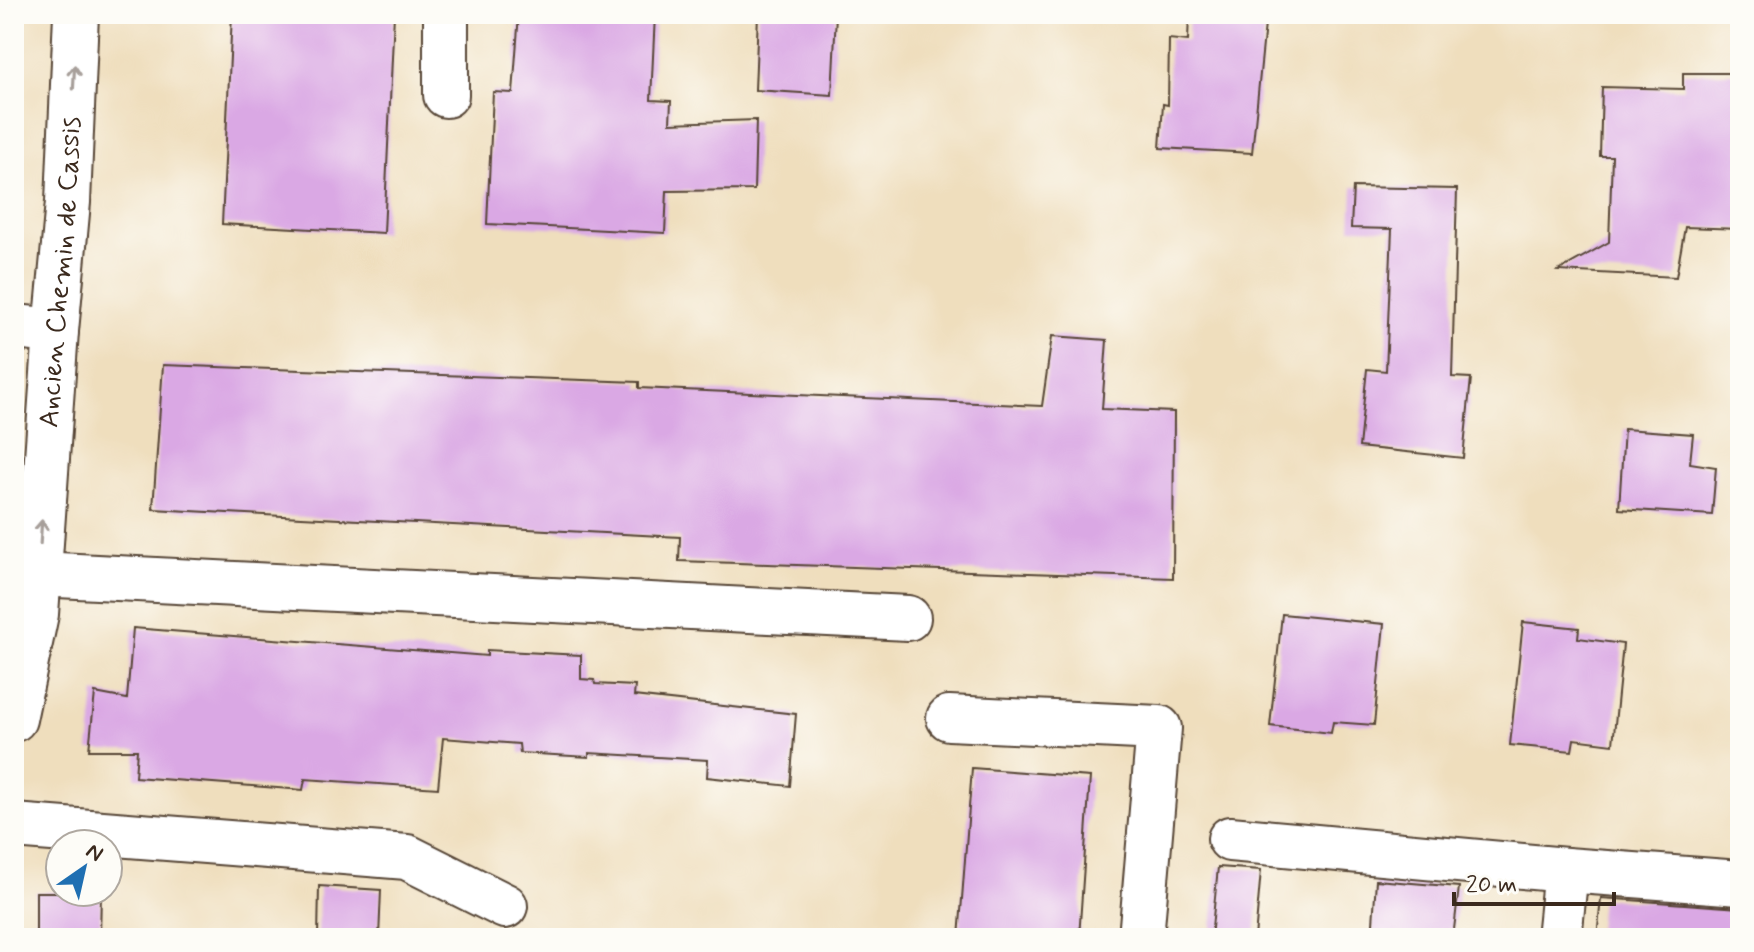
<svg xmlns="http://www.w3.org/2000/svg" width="1754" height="952" viewBox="0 0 1754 952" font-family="Mynerve,sans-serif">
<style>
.building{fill:#daa8e4}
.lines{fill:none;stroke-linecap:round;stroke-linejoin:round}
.minor-casing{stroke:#564536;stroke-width:48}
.minor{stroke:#fff;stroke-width:44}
.oneway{stroke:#a79f9a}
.labels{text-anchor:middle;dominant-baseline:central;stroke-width:6;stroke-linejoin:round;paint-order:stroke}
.street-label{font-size:28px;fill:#3b2a1e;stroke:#fdfcf7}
</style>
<rect width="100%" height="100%" fill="#fdfcf7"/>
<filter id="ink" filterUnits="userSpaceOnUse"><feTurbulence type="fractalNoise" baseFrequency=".0125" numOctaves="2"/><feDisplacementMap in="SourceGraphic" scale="16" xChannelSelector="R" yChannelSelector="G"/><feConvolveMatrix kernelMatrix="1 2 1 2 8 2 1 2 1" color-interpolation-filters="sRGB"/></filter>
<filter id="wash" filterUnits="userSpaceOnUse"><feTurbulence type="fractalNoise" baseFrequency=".006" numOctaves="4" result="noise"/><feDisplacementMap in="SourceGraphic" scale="32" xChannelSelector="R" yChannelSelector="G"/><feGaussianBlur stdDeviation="1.8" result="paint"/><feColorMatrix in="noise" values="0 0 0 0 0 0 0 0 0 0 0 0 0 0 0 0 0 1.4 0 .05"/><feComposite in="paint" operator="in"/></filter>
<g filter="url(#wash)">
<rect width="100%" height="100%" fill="#efdebd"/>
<g id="blocks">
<g class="building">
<path d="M 232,14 L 394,14 L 384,233 L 222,224 Z"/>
<path d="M 519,14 L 655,14 L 651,100 L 671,101 L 670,123 L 756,120 L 754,190 L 667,191 L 665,233 L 487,224 L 493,92 L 513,93 Z"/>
<path d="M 758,14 L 836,14 L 832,95 L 755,90 Z"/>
<path d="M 1189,14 L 1266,14 L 1252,153 L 1160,148 L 1163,104 L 1168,105 L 1169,39 L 1188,41 Z"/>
<path d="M 1683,73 L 1740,73 L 1740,229 L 1685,227 L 1676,277 L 1558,271 L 1609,242 L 1612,156 L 1600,156 L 1602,87 L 1683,89 Z"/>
<path d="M 1353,187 L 1457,189 L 1452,377 L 1471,378 L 1463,458 L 1359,447 L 1367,369 L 1386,371 L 1392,229 L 1351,228 Z"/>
<path d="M 1052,336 L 1107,340 L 1102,409 L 1174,412 L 1173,578 L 679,561 L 680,537 L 153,509 L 163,365 L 639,382 L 639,388 L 1042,406 Z"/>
<path d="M 1624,429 L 1693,434 L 1690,463 L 1716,467 L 1712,515 L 1619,509 Z"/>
<path d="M 1282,614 L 1384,624 L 1374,725 L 1333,722 L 1331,733 L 1270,726 Z"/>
<path d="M 1523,622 L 1579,628 L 1578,638 L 1623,644 L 1613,744 L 1574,739 L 1572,751 L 1510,745 Z"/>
<path d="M 133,628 L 487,656 L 487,650 L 581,655 L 581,679 L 594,680 L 595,684 L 635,686 L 634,696 L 796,714 L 790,786 L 707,777 L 708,760 L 589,753 L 589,757 L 520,753 L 519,744 L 443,738 L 438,788 L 305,779 L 303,790 L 135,777 L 137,750 L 89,750 L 95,693 L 127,699 Z"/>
<path d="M 972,768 L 1090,777 L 1079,938 L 959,938 Z"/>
<path d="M 1218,867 L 1261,870 L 1255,938 L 1211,938 Z"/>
<path d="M 1376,880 L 1459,887 L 1453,938 L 1372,938 Z"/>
<path d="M 319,886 L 381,890 L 379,938 L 318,938 Z"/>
<path d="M 36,892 L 101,892 L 100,938 L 36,938 Z"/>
<path d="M 1601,898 L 1740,908 L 1740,938 L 1597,938 Z"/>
</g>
</g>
</g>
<g filter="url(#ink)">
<use href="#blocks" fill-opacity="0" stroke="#564536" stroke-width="2"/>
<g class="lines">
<defs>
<g id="minor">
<path d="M 446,14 L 446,95"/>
<path d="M 14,327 L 56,331"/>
<path d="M 38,574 L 908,618"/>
<path d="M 949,718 L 1159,728 L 1141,938"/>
<path id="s1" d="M 14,719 L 36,614 L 56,331 L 68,202 L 76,14"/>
<path d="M 14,826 L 407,857 L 505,906"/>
<path d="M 1230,839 L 1566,870 L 1740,883"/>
<path d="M 1559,938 L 1566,870"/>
</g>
</defs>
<use href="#minor" class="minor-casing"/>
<use href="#minor" class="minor"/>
</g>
<defs><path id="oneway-shaft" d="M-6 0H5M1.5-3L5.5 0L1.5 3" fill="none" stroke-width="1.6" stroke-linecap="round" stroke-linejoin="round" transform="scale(2)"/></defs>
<g class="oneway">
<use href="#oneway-shaft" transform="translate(74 77) rotate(-87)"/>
<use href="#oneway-shaft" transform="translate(41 532) rotate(-86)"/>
</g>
</g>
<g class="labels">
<g class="street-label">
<text stroke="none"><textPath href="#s1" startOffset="450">Ancien Chemin de Cassis</textPath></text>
</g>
</g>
<rect width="1754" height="952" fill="none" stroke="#fdfcf7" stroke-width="48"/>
<g transform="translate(84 868) rotate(34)"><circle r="38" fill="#fdfcf7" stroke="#afa8a0" stroke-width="2"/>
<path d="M0-6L14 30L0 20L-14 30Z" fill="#1f6fb2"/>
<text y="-12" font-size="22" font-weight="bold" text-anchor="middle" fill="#3b2a1e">N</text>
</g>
<path d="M1454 892v12h160v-12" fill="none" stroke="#3b2a1e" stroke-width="4"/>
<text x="1466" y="892" font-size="24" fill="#3b2a1e" stroke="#fdfcf7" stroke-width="6" paint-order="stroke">20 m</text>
</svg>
